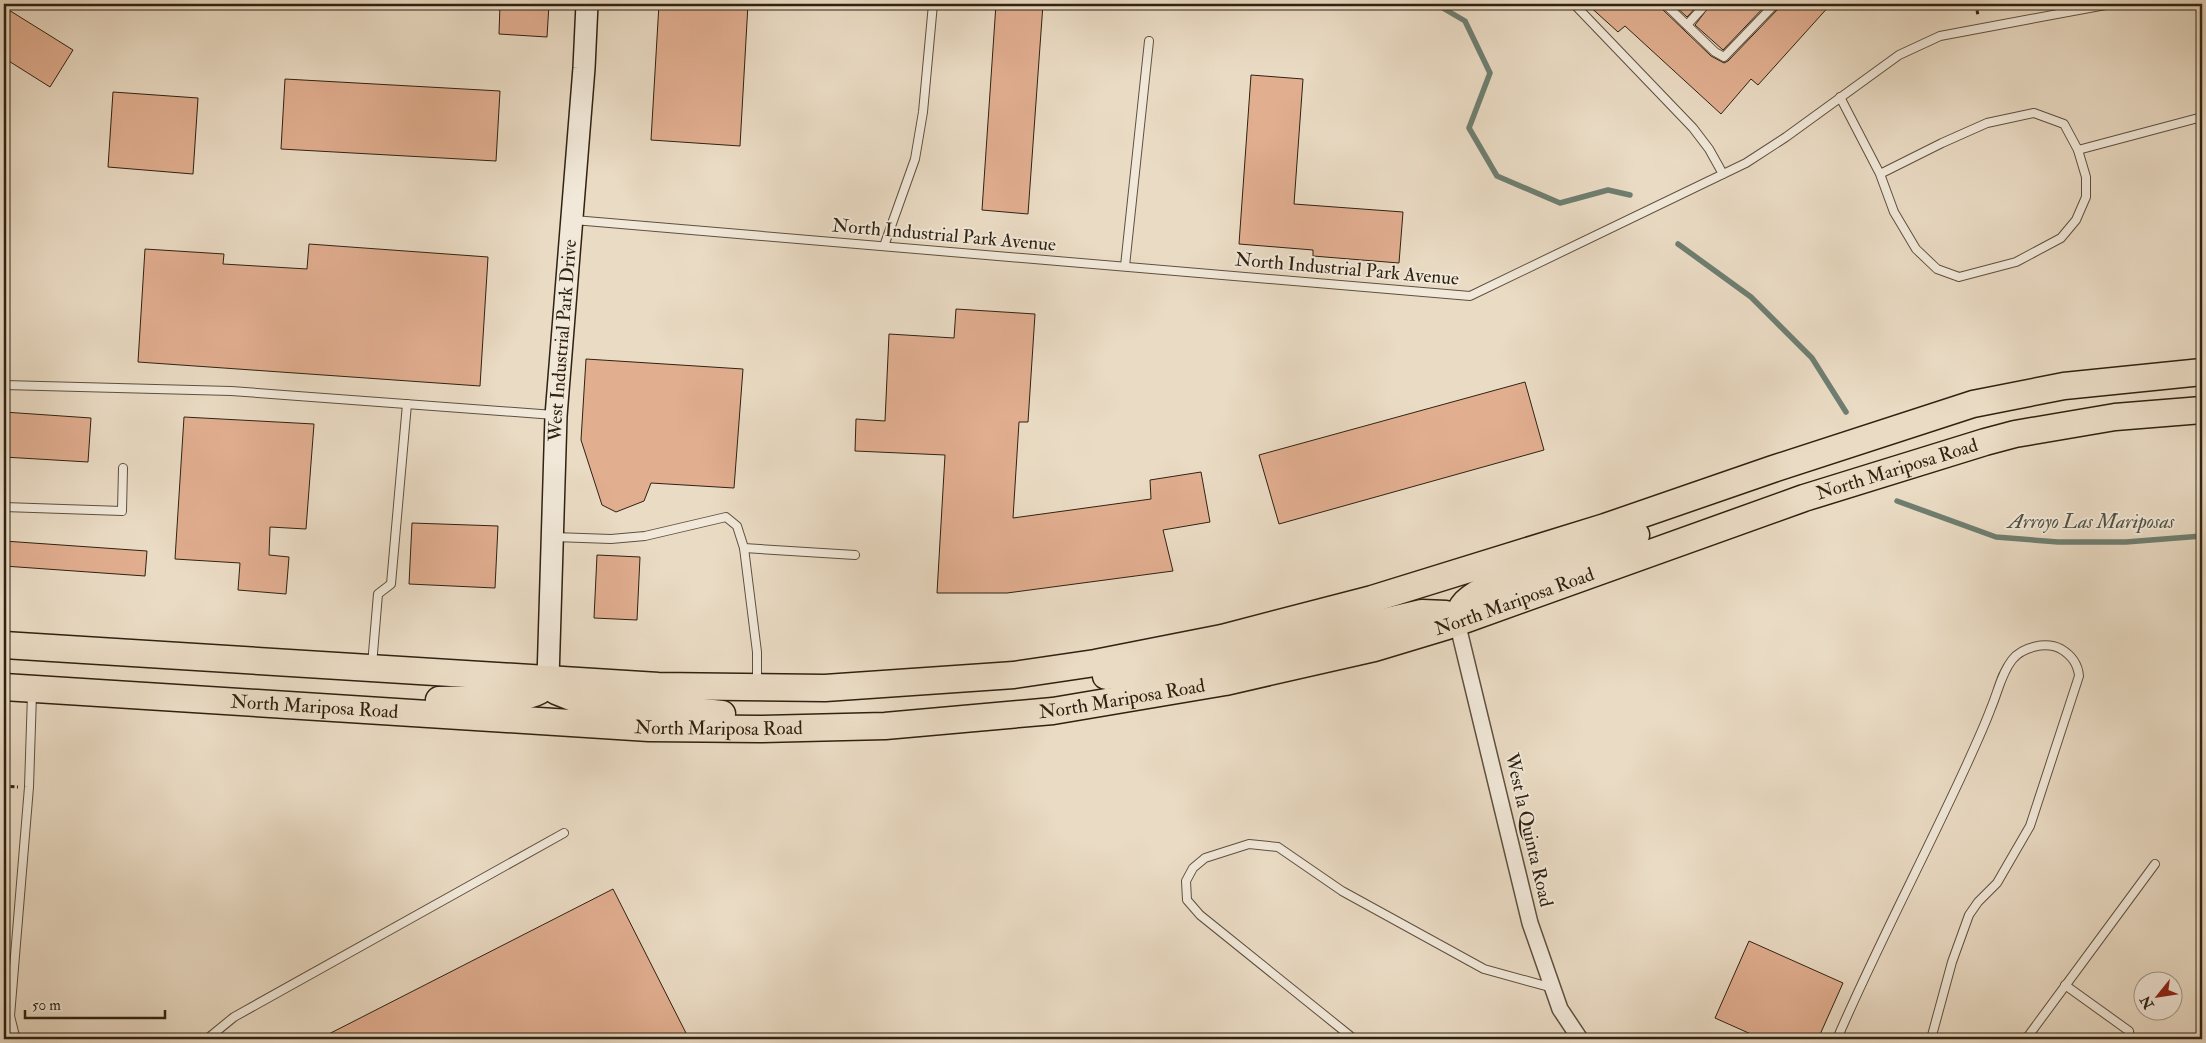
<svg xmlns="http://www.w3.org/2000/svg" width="2206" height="1043" viewBox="0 0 2206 1043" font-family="'IM FELL Double Pica',serif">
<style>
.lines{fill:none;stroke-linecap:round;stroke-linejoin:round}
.stream{stroke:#6e7e70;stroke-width:5.5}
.building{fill:#e1ae90;stroke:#2f2211}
.lane-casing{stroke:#5e503e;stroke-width:10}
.street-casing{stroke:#5e503e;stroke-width:18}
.secondary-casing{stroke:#2f2211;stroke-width:24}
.highway-casing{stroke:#2f2211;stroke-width:29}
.path{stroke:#2f2211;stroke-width:3;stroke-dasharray:4 2.5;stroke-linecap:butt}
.lane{stroke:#f1e8d9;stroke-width:8}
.street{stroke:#f1e8d9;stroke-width:15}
.secondary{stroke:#f1e8d9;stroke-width:21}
.highway{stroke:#eadbc4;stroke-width:26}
.labels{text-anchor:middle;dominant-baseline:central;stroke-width:4;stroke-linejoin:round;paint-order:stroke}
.street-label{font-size:19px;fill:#2f2211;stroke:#f1e8d9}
.water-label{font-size:20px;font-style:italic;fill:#4e5041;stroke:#f1e8d9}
</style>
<rect width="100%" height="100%" fill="#eadbc4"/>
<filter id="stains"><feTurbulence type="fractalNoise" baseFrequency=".004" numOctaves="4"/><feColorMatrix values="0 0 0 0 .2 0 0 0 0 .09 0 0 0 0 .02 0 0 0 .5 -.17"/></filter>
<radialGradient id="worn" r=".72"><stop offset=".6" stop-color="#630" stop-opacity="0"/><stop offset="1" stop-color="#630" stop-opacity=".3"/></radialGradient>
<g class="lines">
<g class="stream">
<path d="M 1436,4 L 1465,21 L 1490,73 L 1469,128 L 1497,176 L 1560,203 L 1608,190 L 1630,195"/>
<path d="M 1678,244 L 1751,297 L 1812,358 L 1846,412"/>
<path d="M 1897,501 L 1996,537 L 2058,542 L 2126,542 L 2202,536"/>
</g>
</g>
<g class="building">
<path d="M 500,4 L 549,4 L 547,37 L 499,34 Z"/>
<path d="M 659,4 L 748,4 L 740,146 L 651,140 Z"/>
<path d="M 996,4 L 1043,4 L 1028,214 L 982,210 Z"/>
<path d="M 1587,4 L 1660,4 L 1661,8 L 1711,56 L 1724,63 L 1728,61 L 1779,8 L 1780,4 L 1831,4 L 1758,85 L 1751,79 L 1721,114 L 1625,26 L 1618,32 Z"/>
<path d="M 1673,4 L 1699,4 L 1687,17 Z"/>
<path d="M 1711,4 L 1767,4 L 1723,50 L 1695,25 Z"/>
<path d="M 4,7 L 73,50 L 50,87 L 4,58 Z"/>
<path d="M 1251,75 L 1303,79 L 1294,204 L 1403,212 L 1399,263 L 1313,256 L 1313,250 L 1239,244 Z"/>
<path d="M 285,79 L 500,91 L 496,161 L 281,149 Z"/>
<path d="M 113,92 L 198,98 L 193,174 L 108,167 Z"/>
<path d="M 309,244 L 488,257 L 480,386 L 138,362 L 145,249 L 224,254 L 223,264 L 307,269 Z"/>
<path d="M 956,309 L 1035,314 L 1028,422 L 1019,422 L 1013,518 L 1151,499 L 1150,480 L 1201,472 L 1210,522 L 1163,530 L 1173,571 L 1007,593 L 937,593 L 945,455 L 855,451 L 856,419 L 885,421 L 889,334 L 954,338 Z"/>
<path d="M 586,359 L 743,369 L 734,488 L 651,483 L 644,501 L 616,512 L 602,505 L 581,440 Z"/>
<path d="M 1525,382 L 1544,450 L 1279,524 L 1259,455 Z"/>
<path d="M 4,412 L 91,418 L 88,462 L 4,457 Z"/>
<path d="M 184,417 L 314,424 L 306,529 L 270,527 L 269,555 L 289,557 L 286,594 L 238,590 L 240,563 L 175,559 Z"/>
<path d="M 412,523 L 498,526 L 495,588 L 409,584 Z"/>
<path d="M 4,541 L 147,551 L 145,576 L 4,566 Z"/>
<path d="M 597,555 L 640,557 L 637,620 L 594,618 Z"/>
<path d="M 613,889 L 689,1039 L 319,1039 Z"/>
<path d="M 1749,941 L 1843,983 L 1818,1039 L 1762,1039 L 1715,1018 Z"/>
</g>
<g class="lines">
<defs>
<g id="lane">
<path d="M 1574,4 L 1693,128 L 1709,149 L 1723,174"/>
<path d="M 1665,4 L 1715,52 L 1724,57 L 1775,4"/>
<path d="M 1687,25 L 1706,4"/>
<path d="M 1840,97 L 1880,174 L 1894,212 L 1916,249 L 1937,269 L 1959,277 L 2016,262 L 2061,238 L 2076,220 L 2086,197 L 2086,177 L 2078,150 L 2064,124 L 2034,113 L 1987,123 L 1942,143 L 1880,174"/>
<path d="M 2078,150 L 2202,117"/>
<path d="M 574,220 L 1470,296 L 1746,163 L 1786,137 L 1899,55 L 1940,36 L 2111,4"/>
<path d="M 884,246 L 915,159 L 923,112 L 933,4"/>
<path d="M 1125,266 L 1149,41"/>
<path d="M 4,385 L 231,391 L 554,415"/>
<path d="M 4,507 L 122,511 L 123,468"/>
<path d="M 554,537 L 611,539 L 645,536 L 726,517 L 737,526 L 744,548 L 757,652 L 757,684"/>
<path d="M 744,548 L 855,555"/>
<path d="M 372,665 L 378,594 L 391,584 L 407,404"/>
<path d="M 2065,985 L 2129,1031 L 2130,1039"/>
<path d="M 18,1039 L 15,1036 L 10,1016 L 29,787 L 32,694"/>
<path d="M 207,1039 L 234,1017 L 564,833"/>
<path d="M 1354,1039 L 1200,915 L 1187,900 L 1186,881 L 1193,868 L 1205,858 L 1249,844 L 1278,847 L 1342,891 L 1484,969 L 1553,988"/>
<path d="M 1837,1039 C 1877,946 1925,856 1967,764 C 1975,746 1984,727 1991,708 C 1998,692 2001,674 2012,660 C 2022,647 2046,641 2061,649 C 2071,655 2078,664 2079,676 L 2030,826 L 1997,883 L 1978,902 L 1969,915 L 1952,962 L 1931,1039"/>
<path d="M 2026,1039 L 2155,864"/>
</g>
<path id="street" d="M 1457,622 L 1530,923 L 1560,1009 L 1580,1039"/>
<g id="secondary">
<path id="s1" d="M 548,679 L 556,416 L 584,68 L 587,4"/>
</g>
<g id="highway">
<path d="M 1457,622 C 1459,604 1470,598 1485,589 L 1636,535"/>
<path d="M 4,645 L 658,686 L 825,688 L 1014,675 L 1095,663 L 1222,638 L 1372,599 L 1605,527 L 1773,469 L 1973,404 L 2064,386 L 2202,372"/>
<path d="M 1106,676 L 1208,663 L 1422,613 L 1446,614 L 1457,622"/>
<path d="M 549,681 L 556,691 L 576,699 L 722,714"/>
<path id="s2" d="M 4,687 L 649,728 L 760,729 L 885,726 L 1053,711 L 1225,682 L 1374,648 L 1447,626 L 1804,498 L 1985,442 L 2015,434 L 2115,417 L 2202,410"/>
<path d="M 439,700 C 464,699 518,703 539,691 C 544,688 546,684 548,679"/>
</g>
</defs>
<use href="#lane" class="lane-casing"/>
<use href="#street" class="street-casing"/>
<use href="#secondary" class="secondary-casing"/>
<use href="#highway" class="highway-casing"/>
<g class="path">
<path d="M 1976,4 L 1978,16"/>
<path d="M 4,786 L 18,787"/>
</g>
<use href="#lane" class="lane"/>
<use href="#street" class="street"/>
<use href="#secondary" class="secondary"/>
<use href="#highway" class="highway"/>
</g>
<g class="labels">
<g class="street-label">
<text transform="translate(944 235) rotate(5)">North Industrial Park Avenue</text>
<text transform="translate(1347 269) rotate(5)">North Industrial Park Avenue</text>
<text stroke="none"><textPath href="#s1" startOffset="339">West Industrial Park Drive</textPath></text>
<text stroke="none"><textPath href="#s2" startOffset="1931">North Mariposa Road</textPath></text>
<text stroke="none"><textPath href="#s2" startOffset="1526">North Mariposa Road</textPath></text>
<text stroke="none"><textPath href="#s2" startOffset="1121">North Mariposa Road</textPath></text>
<text stroke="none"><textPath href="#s2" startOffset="311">North Mariposa Road</textPath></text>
<text stroke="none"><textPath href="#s2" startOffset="716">North Mariposa Road</textPath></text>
<text transform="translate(1529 830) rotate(77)">West la Quinta Road</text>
</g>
<g class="water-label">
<text x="2091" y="521">Arroyo Las Mariposas</text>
</g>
</g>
<rect width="2206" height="1043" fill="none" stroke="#eadbc4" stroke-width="20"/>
<rect x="5" y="5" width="2196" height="1033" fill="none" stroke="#2f2211" stroke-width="2.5"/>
<rect x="10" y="10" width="2186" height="1023" fill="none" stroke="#2f2211"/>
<g transform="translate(2158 996) rotate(240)"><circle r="24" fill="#f1e8d9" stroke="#a39989"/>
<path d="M0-4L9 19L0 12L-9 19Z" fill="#8f2418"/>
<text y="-8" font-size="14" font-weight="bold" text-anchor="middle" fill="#2f2211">N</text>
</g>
<path d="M25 1010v8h140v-8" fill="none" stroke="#2f2211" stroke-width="2.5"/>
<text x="32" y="1010" font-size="15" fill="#2f2211" stroke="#f1e8d9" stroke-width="4" paint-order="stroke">50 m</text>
<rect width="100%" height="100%" filter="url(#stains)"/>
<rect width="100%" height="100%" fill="url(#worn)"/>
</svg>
